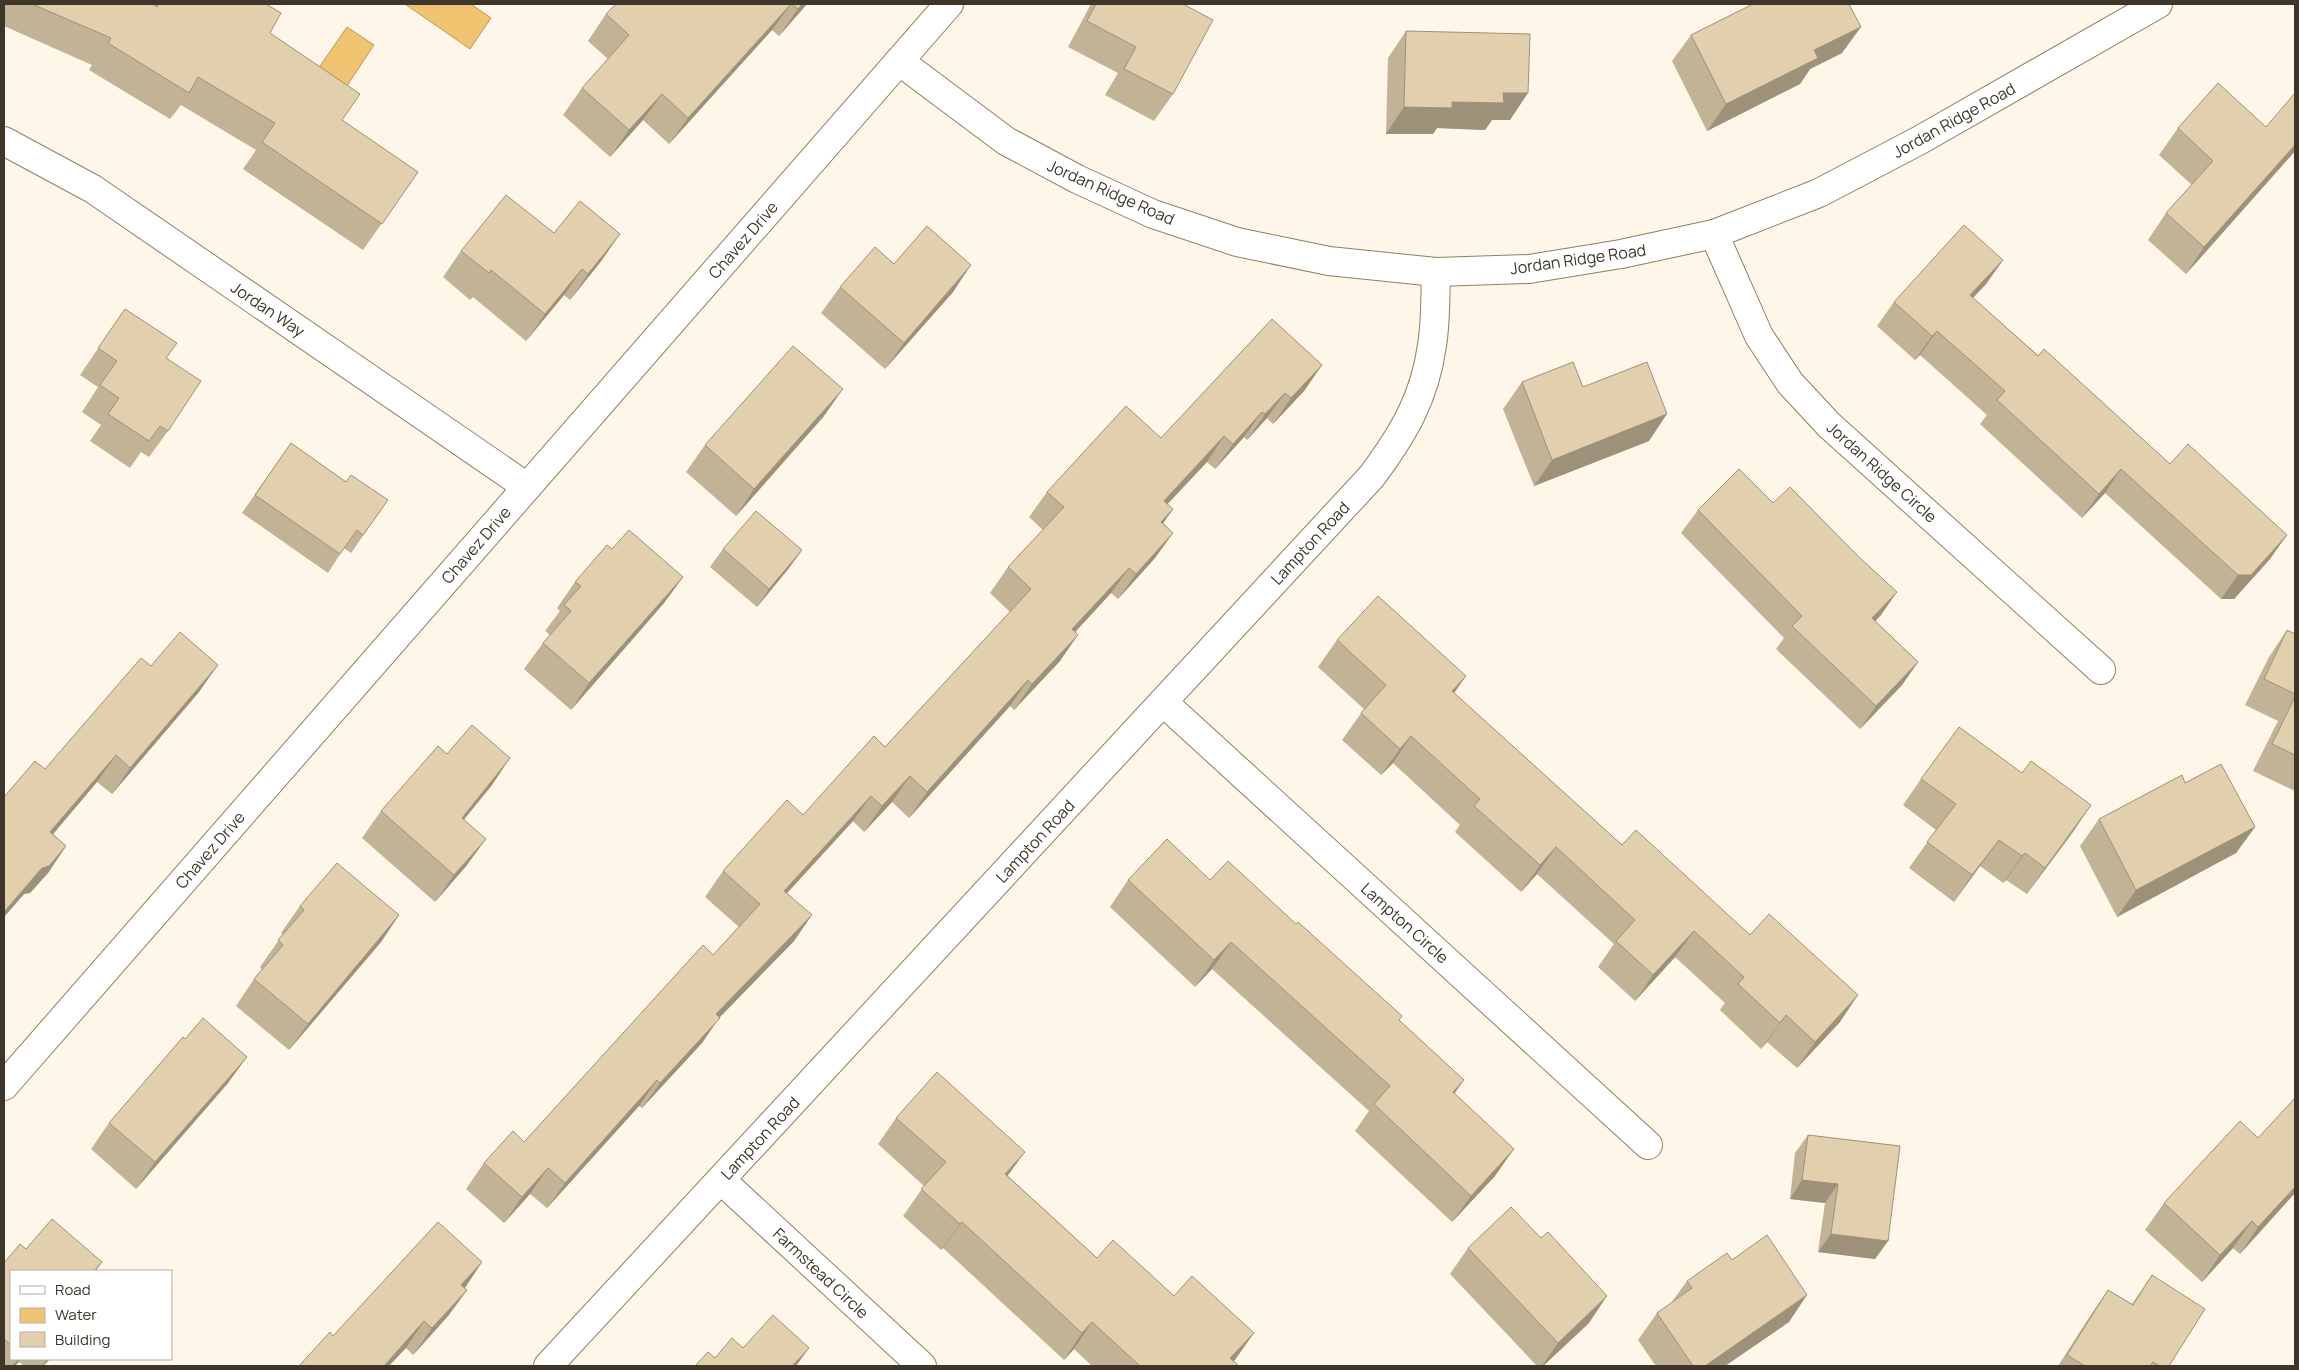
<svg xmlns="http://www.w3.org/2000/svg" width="2299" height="1370" viewBox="0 0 2299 1370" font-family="Manrope,sans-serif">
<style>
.water{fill:#f0c370;stroke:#ba995b}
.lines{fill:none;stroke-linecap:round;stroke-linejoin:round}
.street-casing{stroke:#917f61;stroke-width:30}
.street{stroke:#fff;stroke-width:28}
.wall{fill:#c2b296}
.shaded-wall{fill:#9e917a}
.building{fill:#e2cfae;stroke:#9e917a}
.labels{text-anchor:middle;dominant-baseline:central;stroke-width:5;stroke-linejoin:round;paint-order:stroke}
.street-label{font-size:16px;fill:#3d3629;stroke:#fff}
</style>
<rect width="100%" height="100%" fill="#fef6e9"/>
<g class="water">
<path d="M 405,4 L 471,4 L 491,18 L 470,49 Z"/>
<path d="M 347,27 L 374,45 L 337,101 L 309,82 Z"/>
</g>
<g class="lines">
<defs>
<g id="street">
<path d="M 899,61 L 1006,141 L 1077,179 L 1153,214 L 1237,242 L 1329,261 L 1436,272 L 1529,269 L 1621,254 L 1714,234 L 1819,193 L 1920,140 L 2158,4"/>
<path d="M 4,141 L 93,189 L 527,487"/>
<path d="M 1714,234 L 1759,336 L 1790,383 L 1829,425 L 2101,670"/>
<path d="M 1163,702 L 1648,1145"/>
<path d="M 4,1086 L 949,4"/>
<path d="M 721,1180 L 922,1366"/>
<path d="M 548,1366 L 1372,476 C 1403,434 1425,398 1432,345 C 1436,322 1435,296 1436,272"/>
</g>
</defs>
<use href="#street" class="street-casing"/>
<use href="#street" class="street"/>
</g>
<g class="wall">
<path d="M 4,4 L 152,4 L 155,6 L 157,4 L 266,4 L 270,33 L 342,120 L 418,172 L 363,250 L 243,169 L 256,150 L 181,105 L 170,119 L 89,70 L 92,65 L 4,26 Z"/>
<path d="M 616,4 L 807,4 L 779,36 L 772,30 L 669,144 L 643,120 L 610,157 L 563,115 L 582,88 L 608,59 L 588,41 L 606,14 Z"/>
<path d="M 1091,4 L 1183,4 L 1173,94 L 1154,121 L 1105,95 L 1118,73 L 1068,47 Z"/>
<path d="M 1406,31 L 1510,120 L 1492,120 L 1485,130 L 1437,128 L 1433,134 L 1386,134 L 1388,58 Z"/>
<path d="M 1691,35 L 1842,53 L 1810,69 L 1800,84 L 1707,131 L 1672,61 Z"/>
<path d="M 2266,127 L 2295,151 L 2186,274 L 2148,240 L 2166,213 L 2192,185 L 2159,155 L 2178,128 Z"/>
<path d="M 554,233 L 602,260 L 570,300 L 564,295 L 526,341 L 473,297 L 470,300 L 443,277 L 461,251 Z"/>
<path d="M 2003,260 L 1986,284 L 1973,298 L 2270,559 L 2234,599 L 2221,599 L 2105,493 L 2082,518 L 1980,424 L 1987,415 L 1920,355 L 1915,360 L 1877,326 L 1894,302 Z"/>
<path d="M 894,264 L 953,292 L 885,369 L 821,313 L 840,287 Z"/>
<path d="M 125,309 L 166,358 L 168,431 L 149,457 L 141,452 L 130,468 L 90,441 L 101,425 L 82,412 L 98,387 L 80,375 Z"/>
<path d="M 1322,365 L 1304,391 L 1273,424 L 1267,418 L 1247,440 L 1244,437 L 1215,469 L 1207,462 L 1167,504 L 1173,509 L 1163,523 L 1173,533 L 1155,558 L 1118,599 L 1111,593 L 1075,632 L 1060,661 L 1014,710 L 1010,706 L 909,818 L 892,802 L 864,832 L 853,821 L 787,893 L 794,941 L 719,1018 L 702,1043 L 642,1108 L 639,1106 L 547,1208 L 530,1194 L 504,1223 L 466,1189 L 484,1163 L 524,1142 L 713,955 L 739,927 L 705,897 L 723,871 L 803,815 L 885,747 L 1010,612 L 990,593 L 1008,567 L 1043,530 L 1029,517 L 1047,492 L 1161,438 Z"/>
<path d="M 1522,382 L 1583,387 L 1649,441 L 1534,486 L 1503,409 Z"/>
<path d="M 824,416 L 736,516 L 686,472 L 705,445 Z"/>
<path d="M 291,443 L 346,482 L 388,500 L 351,553 L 344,548 L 328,573 L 242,513 Z"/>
<path d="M 1698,510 L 1881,615 L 1875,621 L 1918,662 L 1902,685 L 1860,729 L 1776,649 L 1784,638 L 1681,533 Z"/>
<path d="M 612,549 L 683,577 L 664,603 L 571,710 L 524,669 L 543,643 L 550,635 L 545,631 L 560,611 L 557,608 L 575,582 Z"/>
<path d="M 723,549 L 802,550 L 789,568 L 757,607 L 710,567 Z"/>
<path d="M 2287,630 L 2295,634 L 2295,791 L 2253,771 L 2278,721 L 2245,705 L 2269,657 Z"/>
<path d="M 1337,640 L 1454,693 L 1622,845 L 1840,1022 L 1797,1068 L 1767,1042 L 1761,1049 L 1720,1010 L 1725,1003 L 1675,957 L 1635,1001 L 1598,967 L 1614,944 L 1537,874 L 1521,892 L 1455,832 L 1460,825 L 1393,763 L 1381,775 L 1342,740 L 1364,709 L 1318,667 Z"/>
<path d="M 151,666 L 199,692 L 112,794 L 97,782 L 53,834 L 66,846 L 48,873 L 30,893 L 24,894 L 4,917 L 4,797 L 45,769 Z"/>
<path d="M 447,754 L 492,785 L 464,819 L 467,865 L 435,902 L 362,838 L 381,811 Z"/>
<path d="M 2022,773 L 2091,805 L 2027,894 L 2006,880 L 2003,883 L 1980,866 L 1954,902 L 1909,868 L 1936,830 L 1903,805 L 1921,779 Z"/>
<path d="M 2185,783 L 2255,827 L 2236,853 L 2117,917 L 2080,846 L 2099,819 Z"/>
<path d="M 1128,880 L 1210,880 L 1399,1020 L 1454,1094 L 1495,1176 L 1452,1222 L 1355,1131 L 1369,1111 L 1212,969 L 1195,987 L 1110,907 Z"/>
<path d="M 300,906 L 399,915 L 381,942 L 289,1050 L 236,1006 L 254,979 L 262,970 L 260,967 L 283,934 L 281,933 Z"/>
<path d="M 228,1083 L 136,1189 L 91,1149 L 109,1123 Z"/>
<path d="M 896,1118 L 1008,1176 L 1097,1258 L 1234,1361 L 1239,1366 L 1092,1366 L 1074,1349 L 1064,1360 L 943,1248 L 941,1250 L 903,1216 L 924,1186 L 878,1144 Z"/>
<path d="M 1808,1135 L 1888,1241 L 1875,1259 L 1818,1252 L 1825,1203 L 1790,1199 L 1795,1153 Z"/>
<path d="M 2295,1193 L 2240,1254 L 2233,1248 L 2202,1282 L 2145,1230 L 2164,1203 Z"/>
<path d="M 1468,1248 L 1589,1323 L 1543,1366 L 1537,1366 L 1450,1274 Z"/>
<path d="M 26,1249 L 102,1262 L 96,1271 L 11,1271 L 11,1359 L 50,1359 L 43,1366 L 24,1366 L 19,1362 L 15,1366 L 4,1366 L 4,1263 Z"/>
<path d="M 1732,1260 L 1789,1322 L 1725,1366 L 1656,1366 L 1638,1340 L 1657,1313 L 1671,1303 L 1687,1281 Z"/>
<path d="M 482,1262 L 465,1288 L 467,1290 L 448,1316 L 413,1355 L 406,1348 L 333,1336 Z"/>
<path d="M 2152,1275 L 2169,1366 L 2058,1366 L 2090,1316 L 2108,1290 L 2132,1304 Z"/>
</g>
<g class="shaded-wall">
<path d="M 791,4 L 772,30 L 669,144 L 688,118 Z"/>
<path d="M 802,4 L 807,4 L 779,36 L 798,9 Z"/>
<path d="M 1861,27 L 1842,53 L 1810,69 L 1800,84 L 1707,131 L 1726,104 L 1814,50 Z"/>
<path d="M 1503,93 L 1528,93 L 1510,120 L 1492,120 L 1485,130 L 1437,128 L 1433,134 L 1386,134 L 1404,107 L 1452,102 Z"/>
<path d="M 662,94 L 643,120 L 610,157 L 629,130 Z"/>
<path d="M 2295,145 L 2295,151 L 2186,274 L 2204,247 Z"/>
<path d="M 620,234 L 602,260 L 570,300 L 588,274 Z"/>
<path d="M 2003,260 L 1986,284 L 1953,319 L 1970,295 Z"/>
<path d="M 971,265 L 953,292 L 885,369 L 904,343 Z"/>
<path d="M 582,269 L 564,295 L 526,341 L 545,314 Z"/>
<path d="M 1937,331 L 1920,355 L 1915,360 L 1932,336 Z"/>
<path d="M 1322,365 L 1304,391 L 1273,424 L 1291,398 Z"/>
<path d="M 843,389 L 824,416 L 736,516 L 754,489 Z"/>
<path d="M 1285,393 L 1267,418 L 1247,440 L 1265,414 Z"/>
<path d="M 1262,412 L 1244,437 L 1215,469 L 1233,444 Z"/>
<path d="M 1667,414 L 1649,441 L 1534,486 L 1552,460 Z"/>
<path d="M 1224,436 L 1207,462 L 1146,527 L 1164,501 Z"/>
<path d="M 2121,469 L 2105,493 L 2082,518 L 2099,494 Z"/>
<path d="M 1173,509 L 1155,535 L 1161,522 Z"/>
<path d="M 1173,533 L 1155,558 L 1118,599 L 1136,574 Z"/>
<path d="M 2287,535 L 2270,559 L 2234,599 L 2221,599 L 2238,575 Z"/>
<path d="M 802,550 L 789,568 L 757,607 L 769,589 Z"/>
<path d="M 1129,568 L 1111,593 L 1054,655 L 1072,629 Z"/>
<path d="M 683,577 L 664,603 L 571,710 L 589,683 Z"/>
<path d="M 1897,592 L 1881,615 L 1856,641 L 1872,618 Z"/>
<path d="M 1078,635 L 1060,661 L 1014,710 L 1032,684 Z"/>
<path d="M 1918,662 L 1902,685 L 1860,729 L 1876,706 Z"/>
<path d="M 218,665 L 199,692 L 112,794 L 130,768 Z"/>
<path d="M 1466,676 L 1448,702 L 1452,691 Z"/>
<path d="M 1028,680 L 1010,706 L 909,818 L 927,792 Z"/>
<path d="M 1411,736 L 1393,763 L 1381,775 L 1400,749 Z"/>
<path d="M 116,755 L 97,782 L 32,859 L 50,832 Z"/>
<path d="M 510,758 L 492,785 L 444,844 L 462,818 Z"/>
<path d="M 910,776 L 892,802 L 864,832 L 882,806 Z"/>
<path d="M 871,796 L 853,821 L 766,916 L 784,891 Z"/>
<path d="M 2091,805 L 2073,832 L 2027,894 L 2045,868 Z"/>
<path d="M 2255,827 L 2236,853 L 2117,917 L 2136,890 Z"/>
<path d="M 486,839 L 467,865 L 435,902 L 454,875 Z"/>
<path d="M 1999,840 L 1980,866 L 1954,902 L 1972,875 Z"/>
<path d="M 66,846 L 48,873 L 30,893 L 24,894 L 4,917 L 4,912 L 42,868 Z"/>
<path d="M 1556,847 L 1537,874 L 1521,892 L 1540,865 Z"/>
<path d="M 2025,853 L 2006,880 L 2003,883 L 2022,856 Z"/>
<path d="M 399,915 L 381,942 L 289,1050 L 308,1024 Z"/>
<path d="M 812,915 L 794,941 L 719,1018 L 702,1043 L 642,1108 L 660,1083 L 716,1014 Z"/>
<path d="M 1694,931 L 1675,957 L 1635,1001 L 1653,975 Z"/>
<path d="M 1231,942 L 1212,969 L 1195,987 L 1214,960 Z"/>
<path d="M 1858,995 L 1840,1022 L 1797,1068 L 1815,1042 Z"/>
<path d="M 1786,1015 L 1767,1042 L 1761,1049 L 1780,1023 Z"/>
<path d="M 247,1057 L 228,1083 L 136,1189 L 155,1162 Z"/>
<path d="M 657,1080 L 639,1106 L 547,1208 L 565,1183 Z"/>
<path d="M 1464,1080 L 1445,1107 L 1453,1092 Z"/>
<path d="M 1514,1149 L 1495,1176 L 1452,1222 L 1471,1196 Z"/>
<path d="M 1025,1152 L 1006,1178 L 1005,1174 Z"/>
<path d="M 548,1168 L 530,1194 L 504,1223 L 522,1197 Z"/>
<path d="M 1802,1180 L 1838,1184 L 1825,1203 L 1790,1199 Z"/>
<path d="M 2295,1187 L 2295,1193 L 2240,1254 L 2258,1227 Z"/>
<path d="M 2252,1221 L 2233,1248 L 2202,1282 L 2220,1255 Z"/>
<path d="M 962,1222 L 943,1248 L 941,1250 L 960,1224 Z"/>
<path d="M 1831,1234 L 1888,1241 L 1875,1259 L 1818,1252 Z"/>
<path d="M 482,1262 L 464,1289 L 461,1285 Z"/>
<path d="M 467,1290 L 448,1316 L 413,1355 L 432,1328 Z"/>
<path d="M 1807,1295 L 1789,1322 L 1725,1366 L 1705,1366 Z"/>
<path d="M 1607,1296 L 1589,1323 L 1543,1366 L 1542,1366 L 1558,1343 Z"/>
<path d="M 424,1321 L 406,1348 L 389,1366 L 384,1366 Z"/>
<path d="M 1092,1322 L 1074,1349 L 1064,1360 L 1082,1333 Z"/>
<path d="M 1254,1333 L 1235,1360 L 1229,1366 L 1230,1358 Z"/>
<path d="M 809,1348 L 796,1366 L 792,1366 Z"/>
<path d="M 18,1359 L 21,1359 L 15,1366 L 12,1366 Z"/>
<path d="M 47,1359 L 50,1359 L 43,1366 L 42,1366 Z"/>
</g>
<g class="building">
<path d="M 32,4 L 152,4 L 157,7 L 159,4 L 266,4 L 281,13 L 270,33 L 360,94 L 342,120 L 418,172 L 382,224 L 262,142 L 275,123 L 198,77 L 189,93 L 108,43 L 111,38 Z"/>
<path d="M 616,4 L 791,4 L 688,118 L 662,94 L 629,130 L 582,88 L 629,35 L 606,14 Z"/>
<path d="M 792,4 L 802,4 L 798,9 Z"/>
<path d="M 1096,4 L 1183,4 L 1213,20 L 1173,94 L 1124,69 L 1136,47 L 1087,21 Z"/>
<path d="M 1753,4 L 1849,4 L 1861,27 L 1814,50 L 1818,58 L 1726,104 L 1691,35 Z"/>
<path d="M 1406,31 L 1530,34 L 1528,93 L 1503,93 L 1504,103 L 1452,102 L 1452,108 L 1404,107 Z"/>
<path d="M 2218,83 L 2266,127 L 2295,93 L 2295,145 L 2204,247 L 2166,213 L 2213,161 L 2178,128 Z"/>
<path d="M 506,195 L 554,233 L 580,201 L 620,234 L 588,274 L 582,269 L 545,314 L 491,270 L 489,273 L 461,251 Z"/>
<path d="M 1964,225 L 2003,260 L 1970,295 L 2038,356 L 2044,349 L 2170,464 L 2188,444 L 2287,535 L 2251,575 L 2238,575 L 2121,469 L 2099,494 L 1997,400 L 2005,391 L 1937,331 L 1932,336 L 1894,302 Z"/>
<path d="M 927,226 L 971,265 L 904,343 L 840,287 L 875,247 L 894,264 Z"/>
<path d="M 125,309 L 177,343 L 166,358 L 201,381 L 168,431 L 160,426 L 149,441 L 108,414 L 119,398 L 100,385 L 117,361 L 98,348 Z"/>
<path d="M 1272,319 L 1322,365 L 1291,398 L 1285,393 L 1265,414 L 1262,412 L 1233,444 L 1224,436 L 1164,501 L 1173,509 L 1161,522 L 1173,533 L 1136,574 L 1129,568 L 1072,629 L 1078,635 L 1032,684 L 1028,680 L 927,792 L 910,776 L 882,806 L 871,796 L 784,891 L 812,915 L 716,1014 L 720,1018 L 660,1083 L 657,1080 L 565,1183 L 548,1168 L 522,1197 L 484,1163 L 513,1131 L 524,1142 L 703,945 L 713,955 L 760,904 L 723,871 L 787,800 L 803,815 L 874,736 L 885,747 L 1031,589 L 1008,567 L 1064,507 L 1047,492 L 1126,406 L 1161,438 Z"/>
<path d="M 793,346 L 843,389 L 754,489 L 705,445 Z"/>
<path d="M 1573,362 L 1583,387 L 1647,362 L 1667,414 L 1552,460 L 1522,382 Z"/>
<path d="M 291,443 L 346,482 L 351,475 L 388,500 L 363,535 L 357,530 L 340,554 L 255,495 Z"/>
<path d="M 1739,469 L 1773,503 L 1790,487 L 1859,557 L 1897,592 L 1872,618 L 1918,662 L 1876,706 L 1792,626 L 1802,616 L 1698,510 Z"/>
<path d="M 756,511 L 802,550 L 769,589 L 723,549 Z"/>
<path d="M 629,530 L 683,577 L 589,683 L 543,643 L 571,611 L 564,605 L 581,586 L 575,582 L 607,545 L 612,549 Z"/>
<path d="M 1378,596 L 1466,676 L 1452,691 L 1622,845 L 1636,830 L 1750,935 L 1769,914 L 1858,995 L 1815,1042 L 1786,1015 L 1780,1023 L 1738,984 L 1744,977 L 1694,931 L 1653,975 L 1616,941 L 1635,920 L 1556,847 L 1540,865 L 1474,806 L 1480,799 L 1411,736 L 1400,749 L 1361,713 L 1386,685 L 1337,640 Z"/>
<path d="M 2287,630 L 2295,634 L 2295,694 L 2264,679 Z"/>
<path d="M 180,632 L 218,665 L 130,768 L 116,755 L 50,832 L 66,846 L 49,866 L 42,868 L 4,912 L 4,797 L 35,761 L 45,769 L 141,658 L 151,666 Z"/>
<path d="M 2295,697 L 2295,755 L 2272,744 Z"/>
<path d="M 472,725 L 510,758 L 462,818 L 486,839 L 454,875 L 381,811 L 438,746 L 447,754 Z"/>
<path d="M 1959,727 L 2022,773 L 2031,761 L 2091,805 L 2045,868 L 2025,853 L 2022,856 L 1999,840 L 1972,875 L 1927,842 L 1956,804 L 1921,779 Z"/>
<path d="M 2221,764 L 2255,827 L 2136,890 L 2099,819 L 2182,775 L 2185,783 Z"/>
<path d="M 1167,839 L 1210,880 L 1228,861 L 1296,924 L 1298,922 L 1402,1016 L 1399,1020 L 1464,1080 L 1453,1092 L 1514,1149 L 1471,1196 L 1374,1104 L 1390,1086 L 1231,942 L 1214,960 L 1128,880 Z"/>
<path d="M 337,863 L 399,915 L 308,1024 L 254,979 L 283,945 L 278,940 L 304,910 L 300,906 Z"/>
<path d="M 203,1018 L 247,1057 L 155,1162 L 109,1123 L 183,1037 L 185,1039 Z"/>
<path d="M 937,1072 L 1025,1152 L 1005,1174 L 1097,1258 L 1113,1240 L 1174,1296 L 1192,1276 L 1254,1333 L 1230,1358 L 1239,1366 L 1140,1366 L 1092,1322 L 1082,1333 L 962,1222 L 960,1224 L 921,1189 L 946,1162 L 896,1118 Z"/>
<path d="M 2295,1098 L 2295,1187 L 2258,1227 L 2252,1221 L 2220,1255 L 2164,1203 L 2240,1121 L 2258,1138 Z"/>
<path d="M 1808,1135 L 1900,1146 L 1888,1241 L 1831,1234 L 1838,1184 L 1802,1180 Z"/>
<path d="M 1511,1207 L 1541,1238 L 1548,1232 L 1607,1296 L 1558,1343 L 1468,1248 Z"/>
<path d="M 52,1219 L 102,1262 L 94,1271 L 11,1271 L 11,1345 L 4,1339 L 4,1263 L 20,1244 L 26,1249 Z"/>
<path d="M 438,1222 L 482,1262 L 461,1285 L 467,1290 L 432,1328 L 424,1321 L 384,1366 L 299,1366 L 330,1332 L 333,1336 Z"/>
<path d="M 1767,1235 L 1807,1295 L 1705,1366 L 1693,1366 L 1657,1313 L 1692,1288 L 1687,1281 L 1727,1253 L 1732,1260 Z"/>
<path d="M 2152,1275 L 2205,1309 L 2169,1366 L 2160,1366 L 2153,1362 L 2150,1366 L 2085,1366 L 2067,1355 L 2108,1290 L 2133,1305 Z"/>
<path d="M 773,1315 L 809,1348 L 792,1366 L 695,1366 L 708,1352 L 715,1358 L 732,1338 L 743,1348 Z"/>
</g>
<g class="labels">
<g class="street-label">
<text transform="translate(1954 120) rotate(-29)">Jordan Ridge Road</text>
<text transform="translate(1111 192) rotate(24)">Jordan Ridge Road</text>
<text transform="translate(743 240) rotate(-49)">Chavez Drive</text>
<text transform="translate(1578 259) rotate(-8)">Jordan Ridge Road</text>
<text transform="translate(268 309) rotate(34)">Jordan Way</text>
<text transform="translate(1882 472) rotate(42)">Jordan Ridge Circle</text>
<text transform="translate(1310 543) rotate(-47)">Lampton Road</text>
<text transform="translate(476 545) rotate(-49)">Chavez Drive</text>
<text transform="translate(1035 841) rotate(-47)">Lampton Road</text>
<text transform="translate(210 850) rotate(-49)">Chavez Drive</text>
<text transform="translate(1405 923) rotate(42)">Lampton Circle</text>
<text transform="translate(760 1138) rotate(-47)">Lampton Road</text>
<text transform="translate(821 1273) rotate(43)">Farmstead Circle</text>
</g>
</g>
<rect width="2299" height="1370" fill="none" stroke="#3d3629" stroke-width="10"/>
<rect x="10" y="1270" width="162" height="90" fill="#ffffff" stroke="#b1afa9"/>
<rect x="20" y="1286" width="25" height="8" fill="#ffffff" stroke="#b1afa9"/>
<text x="55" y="1295" font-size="15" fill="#3d3629">Road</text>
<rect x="20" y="1308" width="25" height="15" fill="#f0c370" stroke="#b1afa9"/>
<text x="55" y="1320" font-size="15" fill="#3d3629">Water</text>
<rect x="20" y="1332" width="25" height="15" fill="#e2cfae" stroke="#b1afa9"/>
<text x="55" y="1345" font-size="15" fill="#3d3629">Building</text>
</svg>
